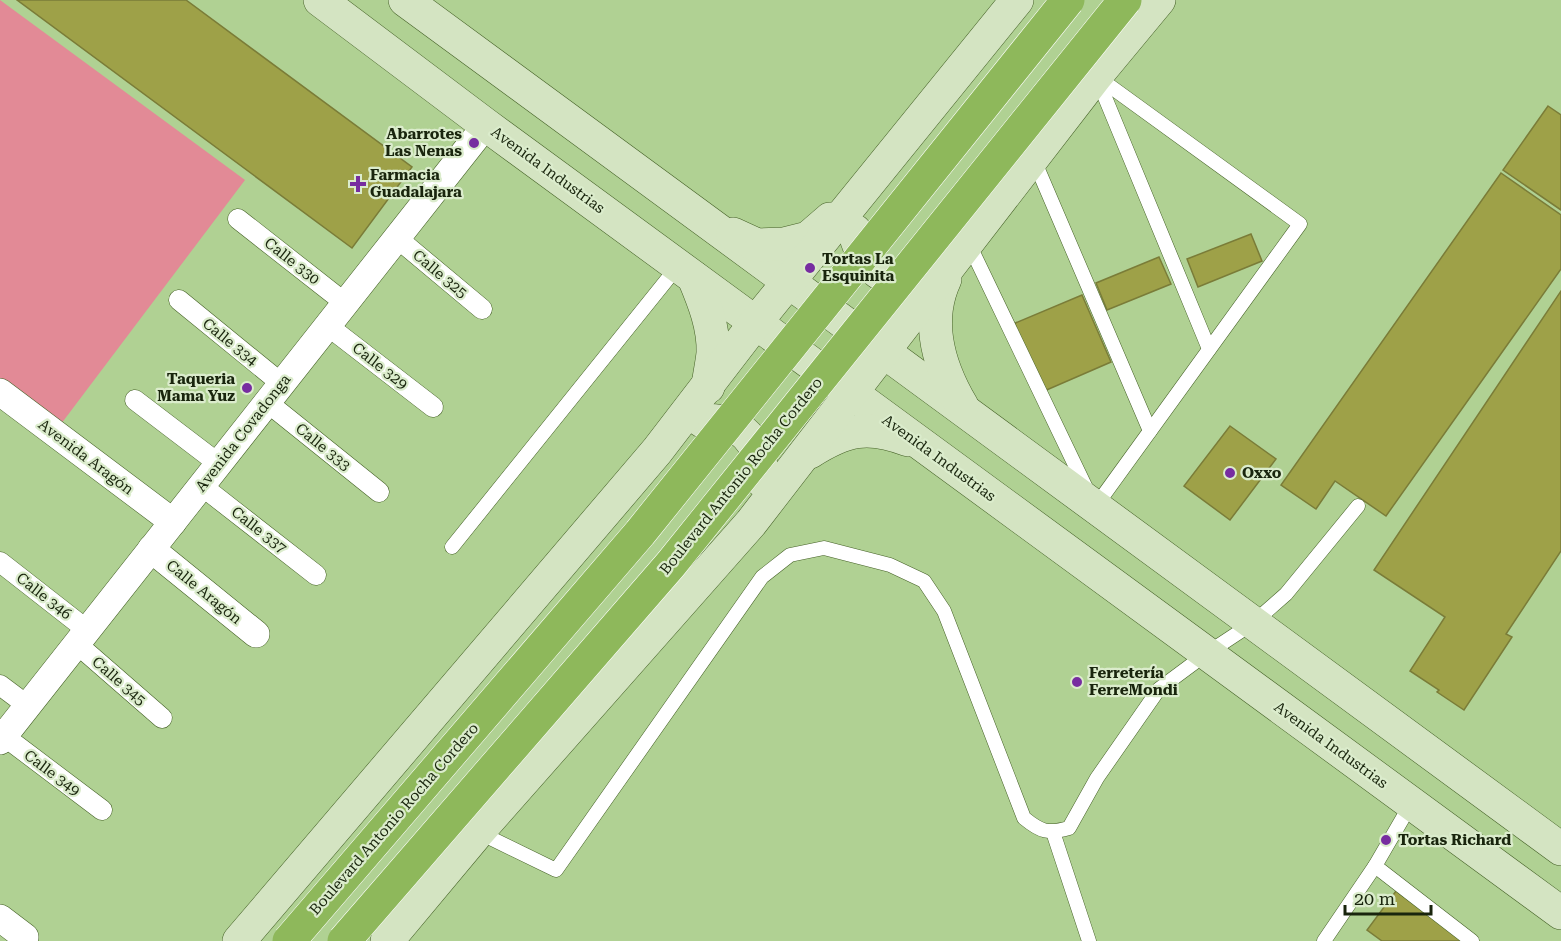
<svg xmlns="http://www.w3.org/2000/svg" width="1561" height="941" viewBox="0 0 1561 941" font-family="'Roboto Serif',serif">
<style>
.green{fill:#e28a96}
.building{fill:#9ea148;stroke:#7a7c38;stroke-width:1.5}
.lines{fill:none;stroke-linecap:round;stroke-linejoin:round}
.service-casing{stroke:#456127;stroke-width:15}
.pedestrian-casing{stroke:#456127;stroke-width:21}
.minor-casing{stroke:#456127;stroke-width:28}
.secondary-casing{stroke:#456127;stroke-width:34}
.service{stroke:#fff;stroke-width:14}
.pedestrian{stroke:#fff;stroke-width:20}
.minor{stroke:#fff;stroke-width:27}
.secondary{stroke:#d4e4c2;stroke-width:33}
.trunk-bridge-casing{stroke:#fff;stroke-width:34;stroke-linecap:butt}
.trunk-bridge{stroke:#8eb85b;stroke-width:33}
.poi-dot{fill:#772da0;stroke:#dbeccc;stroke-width:2}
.labels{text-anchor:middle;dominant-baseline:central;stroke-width:4.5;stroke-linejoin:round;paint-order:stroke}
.poi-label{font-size:15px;font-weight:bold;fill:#19250d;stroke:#dbeccc;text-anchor:start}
.street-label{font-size:15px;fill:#19250d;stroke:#dbeccc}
</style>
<rect width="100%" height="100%" fill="#b0d193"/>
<path class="green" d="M 0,0 L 245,180 L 61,424 L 0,378 Z"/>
<g class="building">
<path d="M 17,0 L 186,0 L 412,167 L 352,248 Z"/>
<path d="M 1548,106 L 1561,115 L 1561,210 L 1503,170 Z"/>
<path d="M 1501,173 L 1561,215 L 1561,269 L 1386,516 L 1335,481 L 1316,509 L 1281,485 Z"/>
<path d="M 1251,234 L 1262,261 L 1198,287 L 1187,259 Z"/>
<path d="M 1159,257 L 1171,284 L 1107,310 L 1096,283 Z"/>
<path d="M 1561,291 L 1561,551 L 1506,634 L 1512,637 L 1464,710 L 1437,692 L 1439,690 L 1410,671 L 1445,617 L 1374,570 Z"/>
<path d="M 1082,295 L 1111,362 L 1042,392 L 1013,324 Z"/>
<path d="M 1230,426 L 1276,459 L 1230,520 L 1184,486 Z"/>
<path d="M 1396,891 L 1464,941 L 1382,941 L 1367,930 Z"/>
</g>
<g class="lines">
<defs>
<g id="service">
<path d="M 1097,78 L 1209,349"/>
<path d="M 1034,160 L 1150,431"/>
<path d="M 968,242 L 1087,490"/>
<path d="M 1095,507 L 1300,224 L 1096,76"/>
<path d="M 452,547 L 678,266"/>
<path d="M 478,832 L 556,870 L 762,577 L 790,555 L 824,548 L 890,565 L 924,581 L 944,611 L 1024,818 C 1041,832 1048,834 1069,828 L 1097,778 L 1159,689 L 1206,654 L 1253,623 L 1286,594 L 1358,506"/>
<path d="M 1053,832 L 1089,941"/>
<path d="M 1375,866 L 1472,941"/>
<path d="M 1324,941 L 1375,866 L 1411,804"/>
</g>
<g id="pedestrian">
<path d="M 238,219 L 345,303"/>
<path d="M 397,238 L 482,309"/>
<path d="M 179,300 L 282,384"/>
<path d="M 328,326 L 433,407"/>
<path d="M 135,400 L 219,464"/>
<path d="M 267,402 L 379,492"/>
<path d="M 202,486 L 316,575"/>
<path d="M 0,562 L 87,630"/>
<path d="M 77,644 L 162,718"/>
<path d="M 0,685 L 28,706"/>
<path d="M 4,736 L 102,810"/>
</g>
<g id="minor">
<path d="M 0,392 L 173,522"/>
<path d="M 151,549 L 256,634"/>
<path d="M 0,741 L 486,125"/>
<path d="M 0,918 L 25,937"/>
</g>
<g id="secondary">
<path d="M 320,0 L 486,125 L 1561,913"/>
<path d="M 405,0 L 1561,849"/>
<path d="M 855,231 C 860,265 889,292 924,276"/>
<path d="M 733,234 L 757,245 L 784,244 L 808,238 L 830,219"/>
<path d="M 694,278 C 704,302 714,327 713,353 C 712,364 709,376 708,387"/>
<path d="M 945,279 C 925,322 939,367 962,406"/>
<path d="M 702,421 C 739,416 765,445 761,480"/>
<path d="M 810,452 C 845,430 867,424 908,440"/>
<path d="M 239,941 L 657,451 L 756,322 L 1017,0"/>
<path d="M 387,941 L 478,832 L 751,523 L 1096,76 L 1159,0"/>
</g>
</defs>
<use href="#service" class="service-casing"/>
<use href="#pedestrian" class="pedestrian-casing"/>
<use href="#minor" class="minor-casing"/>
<use href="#secondary" class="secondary-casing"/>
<use href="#service" class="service"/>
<use href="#pedestrian" class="pedestrian"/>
<use href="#minor" class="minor"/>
<use href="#secondary" class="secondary"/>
<defs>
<g id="trunk-bridge">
<path d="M 289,941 L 640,533 L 1068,0"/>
<path d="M 344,941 L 671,564 L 1125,0"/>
</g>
</defs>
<use href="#trunk-bridge" class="trunk-bridge-casing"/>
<use href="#trunk-bridge" class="trunk-bridge"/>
</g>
<g class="poi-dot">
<circle cx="474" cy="143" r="6"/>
<path d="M355 175h6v6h6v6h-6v6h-6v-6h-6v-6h6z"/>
<circle cx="810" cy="268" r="6"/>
<circle cx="247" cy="388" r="6"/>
<circle cx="1230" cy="473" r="6"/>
<circle cx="1077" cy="682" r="6"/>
<circle cx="1386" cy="840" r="6"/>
</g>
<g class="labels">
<g class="poi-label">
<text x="462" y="134" text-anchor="end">Abarrotes<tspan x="462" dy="17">Las Nenas</tspan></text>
<text x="370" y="175">Farmacia<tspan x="370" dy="17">Guadalajara</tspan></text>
<text x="822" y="259">Tortas La<tspan x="822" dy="17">Esquinita</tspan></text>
<text x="235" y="379" text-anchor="end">Taqueria<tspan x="235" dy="17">Mama Yuz</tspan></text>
<text x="1242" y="473">Oxxo</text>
<text x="1089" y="673">Ferretería<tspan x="1089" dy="17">FerreMondi</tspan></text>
<text x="1398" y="840">Tortas Richard</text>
</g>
<g class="street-label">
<text transform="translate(548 170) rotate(36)">Avenida Industrias</text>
<text transform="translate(292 261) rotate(38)">Calle 330</text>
<text transform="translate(440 274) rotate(40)">Calle 325</text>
<text transform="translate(230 342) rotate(39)">Calle 334</text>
<text transform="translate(380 366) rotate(38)">Calle 329</text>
<text transform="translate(243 433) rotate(-52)">Avenida Covadonga</text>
<text transform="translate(323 447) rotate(39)">Calle 333</text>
<text transform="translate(86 457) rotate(37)">Avenida Aragón</text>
<text transform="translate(939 458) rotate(36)">Avenida Industrias</text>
<text transform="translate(741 476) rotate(-51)">Boulevard Antonio Rocha Cordero</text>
<text transform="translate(259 530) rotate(38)">Calle 337</text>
<text transform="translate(204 592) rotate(39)">Calle Aragón</text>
<text transform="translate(44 596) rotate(38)">Calle 346</text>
<text transform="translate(119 681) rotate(41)">Calle 345</text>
<text transform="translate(1331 745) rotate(36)">Avenida Industrias</text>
<text transform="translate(52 773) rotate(37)">Calle 349</text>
<text transform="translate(394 819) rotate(-49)">Boulevard Antonio Rocha Cordero</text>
</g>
</g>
<path d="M1345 905v9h86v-9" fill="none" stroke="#19250d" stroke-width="3"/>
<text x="1354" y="905" font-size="18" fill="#19250d" stroke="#dbeccc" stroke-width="4.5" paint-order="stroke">20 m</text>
</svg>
